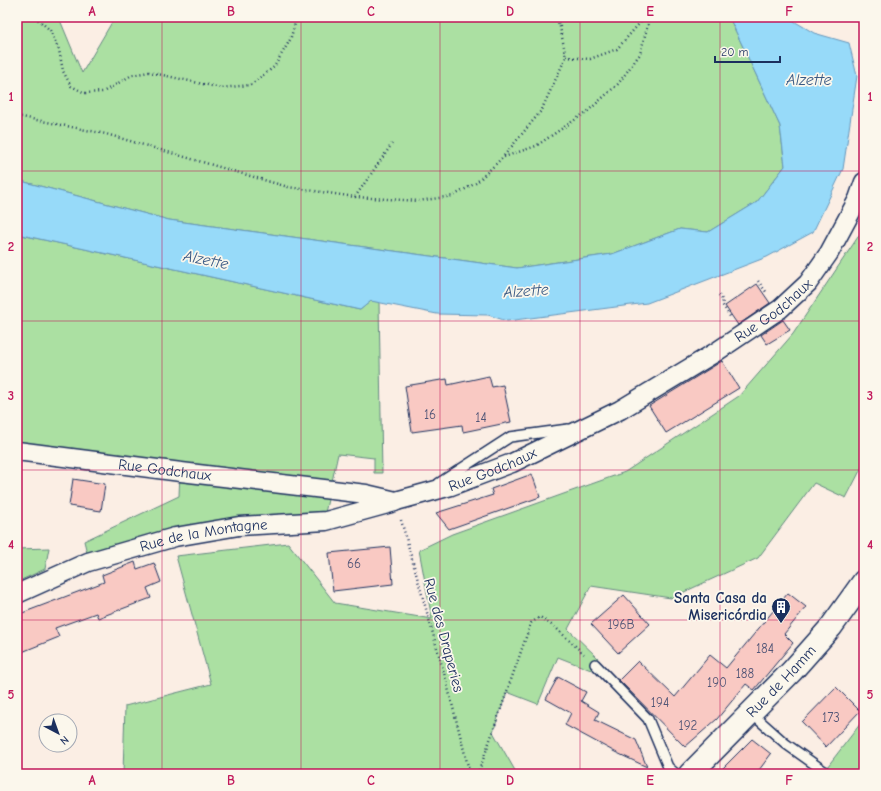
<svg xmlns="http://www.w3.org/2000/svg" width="881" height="791" viewBox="0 0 881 791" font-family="'Comic Neue',sans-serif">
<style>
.green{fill:#abe0a2;stroke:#638880}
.water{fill:#97daf9;stroke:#6596bb}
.building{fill:#f9c9c3;stroke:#1b2f5e}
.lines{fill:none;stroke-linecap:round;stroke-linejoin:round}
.service-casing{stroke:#1b2f5e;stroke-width:12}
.minor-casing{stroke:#1b2f5e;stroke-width:21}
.secondary-casing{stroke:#1b2f5e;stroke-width:25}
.path{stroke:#1b2f5e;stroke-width:2.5;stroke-dasharray:1 3;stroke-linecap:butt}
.service{stroke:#fbf7ec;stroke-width:9}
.minor{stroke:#fbf7ec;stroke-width:18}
.secondary{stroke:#fbf7ec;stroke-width:22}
.grid{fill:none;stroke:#c2185b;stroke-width:1;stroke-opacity:0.55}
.labels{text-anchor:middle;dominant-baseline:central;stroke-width:3.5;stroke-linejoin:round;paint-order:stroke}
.number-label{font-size:13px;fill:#525677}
.street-label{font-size:15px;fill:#1b2f5e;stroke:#fbf7ec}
.poi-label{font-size:15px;font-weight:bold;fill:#1b2f5e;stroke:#fbf7ec;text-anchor:end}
.water-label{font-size:16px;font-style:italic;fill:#3a5a85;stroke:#fbf7ec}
.neatline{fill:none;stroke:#c2185b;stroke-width:1.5}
.grid-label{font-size:13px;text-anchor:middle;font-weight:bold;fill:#c2185b}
</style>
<rect width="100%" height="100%" fill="#fbeee4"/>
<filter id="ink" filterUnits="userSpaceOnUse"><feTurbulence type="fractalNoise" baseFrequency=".025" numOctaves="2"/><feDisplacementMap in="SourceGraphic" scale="8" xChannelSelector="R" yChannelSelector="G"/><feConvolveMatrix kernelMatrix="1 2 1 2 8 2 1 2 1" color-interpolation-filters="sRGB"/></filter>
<g filter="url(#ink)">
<g class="green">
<path d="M 17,17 L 57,17 L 60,20 L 82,73 L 115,17 L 729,17 L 780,126 L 785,166 L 757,202 L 708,232 L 680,229 L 612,254 L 517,268 L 169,220 L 17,180 Z"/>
<path d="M 864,228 L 864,463 L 846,498 L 814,483 L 758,558 L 671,598 L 591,586 L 568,629 L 598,658 L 591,670 L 558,657 L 538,704 L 507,692 L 493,732 L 517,774 L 123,774 L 125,706 L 211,684 L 176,556 L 288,543 L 335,603 L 432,619 L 419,550 L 452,534 L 625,472 L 739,396 L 793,334 Z"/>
<path d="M 17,234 L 360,310 L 371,301 L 379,302 L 382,473 L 374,473 L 374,458 L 338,454 L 325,513 L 87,553 L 84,541 L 179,496 L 180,472 L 17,451 Z"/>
<path d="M 49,548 L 45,569 L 17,582 L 17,549 Z"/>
<path d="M 864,719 L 864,774 L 805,774 L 824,771 Z"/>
</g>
<path class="water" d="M 729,17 L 787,17 L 814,33 L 849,43 L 857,76 L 843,169 L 813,232 L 767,257 L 647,303 L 507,321 L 488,315 L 437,314 L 371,301 L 360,310 L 17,234 L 17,180 L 169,220 L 517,268 L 612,254 L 680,229 L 708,232 L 757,202 L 785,166 L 780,126 Z"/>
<g class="building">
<path d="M 757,284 L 770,303 L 738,325 L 725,306 Z"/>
<path d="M 783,320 L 790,330 L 767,344 L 761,335 Z"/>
<path d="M 722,361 L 739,388 L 666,433 L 649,406 Z"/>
<path d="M 489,376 L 492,387 L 503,385 L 511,422 L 463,432 L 462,425 L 412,432 L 405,386 L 447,379 L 448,385 Z"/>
<path d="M 532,474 L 540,497 L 449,529 L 436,513 L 493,495 L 491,489 Z"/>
<path d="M 73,479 L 105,484 L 101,511 L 69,506 Z"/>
<path d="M 390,547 L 393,584 L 333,591 L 329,553 Z"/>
<path d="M 135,562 L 137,569 L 154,563 L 161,582 L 147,588 L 151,598 L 98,618 L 96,613 L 55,628 L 59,637 L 17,654 L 17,615 L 104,582 L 102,575 Z"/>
<path d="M 788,593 L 806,607 L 784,634 L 793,643 L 754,690 L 746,684 L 717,719 L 685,747 L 619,680 L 638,661 L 675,697 L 710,655 L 726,668 Z"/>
<path d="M 624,595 L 650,624 L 618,653 L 591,624 Z"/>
<path d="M 558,677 L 586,692 L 581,701 L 599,712 L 595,720 L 636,740 L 647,767 L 615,752 L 565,725 L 571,713 L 546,699 Z"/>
<path d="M 836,687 L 860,711 L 826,747 L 802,722 Z"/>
<path d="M 752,739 L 771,754 L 756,774 L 717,774 Z"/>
</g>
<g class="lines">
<defs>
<g id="service">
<path d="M 439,483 L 510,437 L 568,429"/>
<path d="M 595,664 L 648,719 L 668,767 L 676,774"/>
<path d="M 751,713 L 786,744 L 824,771"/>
</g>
<g id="minor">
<path id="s1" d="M 17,451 L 181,472 L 366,494 L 396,501 L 451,486 L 512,463 L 620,410 L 716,352 L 780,309 L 808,283 L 829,253 L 858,199 L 864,182"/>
<path id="s2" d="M 17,594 L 88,562 L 175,537 L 239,526 L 326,521 L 395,502"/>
</g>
<g id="secondary">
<path id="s3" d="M 690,774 L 792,671 L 831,627 L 864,581"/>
</g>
</defs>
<use href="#service" class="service-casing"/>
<use href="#minor" class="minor-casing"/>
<use href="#secondary" class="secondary-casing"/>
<g class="path">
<path d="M 35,17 L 50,30 L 59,50 L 63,71 L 71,86 L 85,93 L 103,92 L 132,75 L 149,72 L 221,88 L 250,85 L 274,67 L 290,40 L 297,17"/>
<path d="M 566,57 L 590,59 L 617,49 L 645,17"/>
<path d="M 17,116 L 106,134 L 288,187 L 355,197 L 418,201 L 453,196 L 476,183 L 503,157 L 541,111 L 566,57 L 560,27 L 556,17"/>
<path d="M 504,157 L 536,146 L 588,111 L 618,84 L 640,54 L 650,17"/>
<path d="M 355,197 L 392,144"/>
<path d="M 758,281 L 767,293"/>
<path d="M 719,295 L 723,301 L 722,304 L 731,318"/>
<path d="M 401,520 L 446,680 L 470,774"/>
<path d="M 478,774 L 531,623 L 540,617 L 556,628 L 584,654"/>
</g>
<use href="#service" class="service"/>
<use href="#minor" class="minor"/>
<use href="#secondary" class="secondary"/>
</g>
</g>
<path class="grid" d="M 162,17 L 162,774M 301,17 L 301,774M 440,17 L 440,774M 580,17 L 580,774M 720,17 L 720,774M 17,171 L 864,171M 17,321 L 864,321M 17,470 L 864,470M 17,620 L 864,620"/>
<defs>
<symbol id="building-pin" viewBox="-11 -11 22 30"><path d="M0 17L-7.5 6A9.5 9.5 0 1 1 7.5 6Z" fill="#1b2f5e" stroke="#fbf7ec"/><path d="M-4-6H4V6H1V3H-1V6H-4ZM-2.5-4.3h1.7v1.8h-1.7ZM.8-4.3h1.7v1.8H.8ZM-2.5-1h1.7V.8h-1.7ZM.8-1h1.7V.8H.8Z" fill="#fff"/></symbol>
</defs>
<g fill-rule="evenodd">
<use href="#building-pin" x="770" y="596" width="22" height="30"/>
</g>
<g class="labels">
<g class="number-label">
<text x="430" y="414">16</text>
<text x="481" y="417">14</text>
<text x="354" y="563">66</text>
<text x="621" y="624">196B</text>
<text x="765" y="648">184</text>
<text x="745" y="673">188</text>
<text x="717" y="682">190</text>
<text x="660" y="702">194</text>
<text x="831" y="717">173</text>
<text x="688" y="725">192</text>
</g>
<g class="street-label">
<text stroke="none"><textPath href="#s1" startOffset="808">Rue Godchaux</textPath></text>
<text stroke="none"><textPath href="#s1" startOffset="484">Rue Godchaux</textPath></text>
<text stroke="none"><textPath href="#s1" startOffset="149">Rue Godchaux</textPath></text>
<text stroke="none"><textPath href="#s2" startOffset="197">Rue de la Montagne</textPath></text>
<text transform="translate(444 635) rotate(75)">Rue des Draperies</text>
<text stroke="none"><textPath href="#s3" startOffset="130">Rue de Hamm</textPath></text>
</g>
<g class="poi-label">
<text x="767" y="598">Santa Casa da<tspan x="767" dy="17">Misericórdia</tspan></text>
</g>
<g class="water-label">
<text x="809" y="80">Alzette</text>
<text transform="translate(206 260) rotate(11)">Alzette</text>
<text transform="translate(526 291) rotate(-4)">Alzette</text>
</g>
</g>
<rect width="881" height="791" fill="none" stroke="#fbf7ec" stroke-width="44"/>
<g transform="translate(58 733) rotate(139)"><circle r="19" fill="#fbf7ec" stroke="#a1a7b3"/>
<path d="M0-3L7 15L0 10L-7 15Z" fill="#1b2f5e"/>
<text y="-6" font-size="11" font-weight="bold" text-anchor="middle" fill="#1b2f5e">N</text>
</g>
<path d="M715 56v6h65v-6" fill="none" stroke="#1b2f5e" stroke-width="2"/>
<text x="721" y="56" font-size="12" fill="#1b2f5e" stroke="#fbf7ec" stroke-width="3" paint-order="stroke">20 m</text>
<rect x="22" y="22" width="837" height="747" class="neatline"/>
<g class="grid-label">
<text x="92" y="16">A</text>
<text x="231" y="16">B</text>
<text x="371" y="16">C</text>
<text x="510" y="16">D</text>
<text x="650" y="16">E</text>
<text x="789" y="16">F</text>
<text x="11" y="101">1</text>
<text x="870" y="101">1</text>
<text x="11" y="251">2</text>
<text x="870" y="251">2</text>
<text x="11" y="400">3</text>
<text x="870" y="400">3</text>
<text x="11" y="549">4</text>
<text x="870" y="549">4</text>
<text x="11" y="699">5</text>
<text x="870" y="699">5</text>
<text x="92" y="785">A</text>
<text x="231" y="785">B</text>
<text x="371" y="785">C</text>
<text x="510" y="785">D</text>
<text x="650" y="785">E</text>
<text x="789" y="785">F</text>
</g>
</svg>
